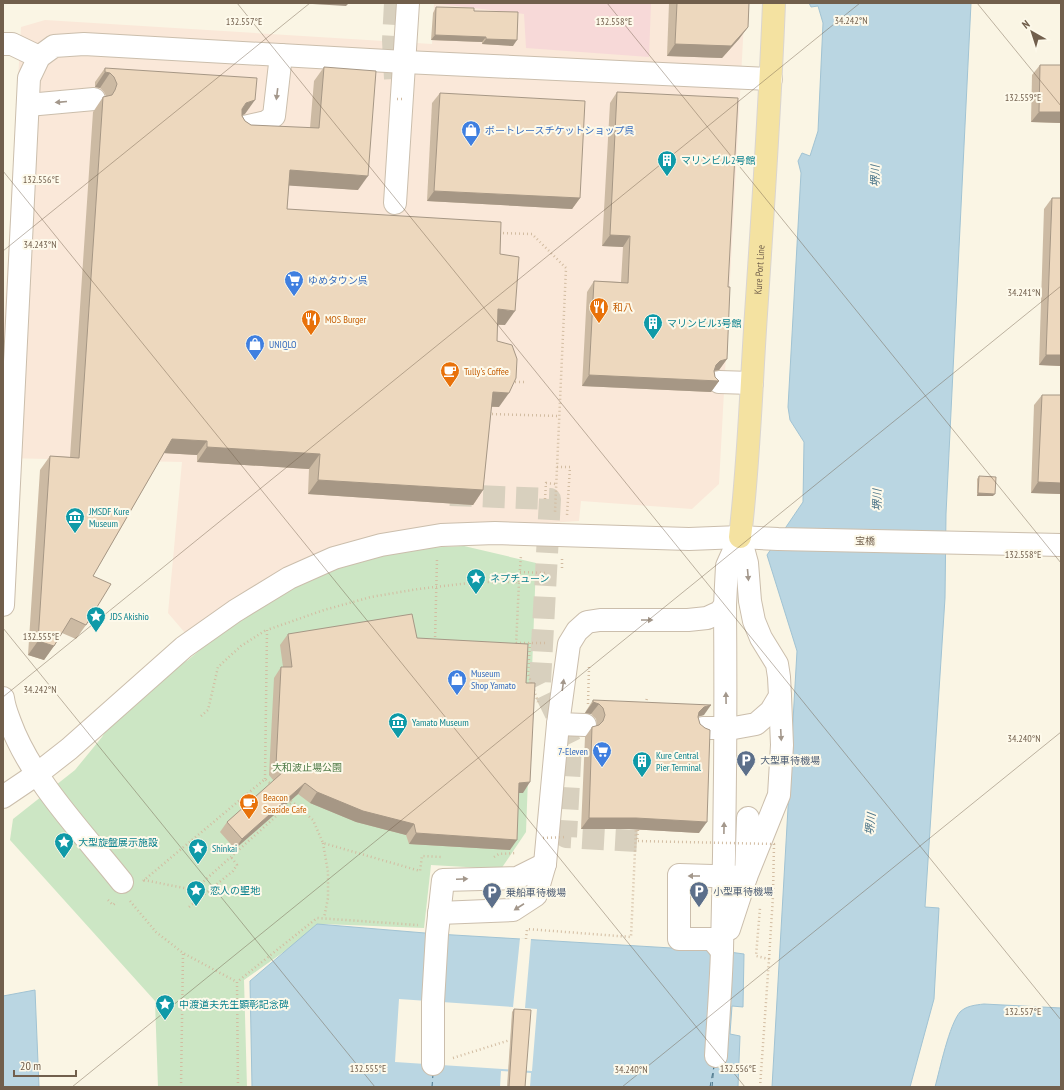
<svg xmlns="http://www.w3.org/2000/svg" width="1064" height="1090" viewBox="0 0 1064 1090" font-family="'PT Sans Narrow','Noto Sans JP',sans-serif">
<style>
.commercial{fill:#fae8d9}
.medical{fill:#f7d9d8}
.green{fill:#cce6c4}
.water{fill:#bad6e2;stroke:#a1c3d3}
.pier{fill:#faf5e4}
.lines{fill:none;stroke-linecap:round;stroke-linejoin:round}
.ferry{stroke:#4b7589;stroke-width:1;stroke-dasharray:5 4;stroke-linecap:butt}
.minor-tunnel{stroke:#d8d0be;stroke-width:22;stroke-dasharray:22 11;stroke-linecap:butt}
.minor-casing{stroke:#cbbeac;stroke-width:24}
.major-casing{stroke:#dad5d0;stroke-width:24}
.path{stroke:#d2bca1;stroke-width:2.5;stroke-dasharray:1 3;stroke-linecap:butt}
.minor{stroke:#fff;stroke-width:22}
.major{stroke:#f4e2a1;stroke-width:22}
.path-bridge{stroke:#d2bca1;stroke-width:2.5;stroke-dasharray:1 3;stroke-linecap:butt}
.wall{fill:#ccbaa3}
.shaded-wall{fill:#a69785}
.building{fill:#edd8be;stroke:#a69785}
.oneway{fill:#a3978b}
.ticks{fill:none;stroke:#715f4c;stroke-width:1;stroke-opacity:0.45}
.labels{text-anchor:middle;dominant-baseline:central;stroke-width:4;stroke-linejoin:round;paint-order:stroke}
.shop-label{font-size:10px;fill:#366cbe;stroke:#fdf9ea;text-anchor:start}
.culture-label{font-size:10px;fill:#0d838f;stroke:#fdf9ea;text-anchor:start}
.street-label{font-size:10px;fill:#715f4c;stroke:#fdf9ea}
.food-label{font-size:10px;fill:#c56008;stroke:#fdf9ea;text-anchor:start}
.service-label{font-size:10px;fill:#4e5e75;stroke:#fdf9ea;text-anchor:start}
.park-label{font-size:10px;fill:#4f7b48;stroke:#fdf9ea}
.water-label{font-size:11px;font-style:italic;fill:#4b7589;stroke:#fdf9ea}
.ticks-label{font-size:10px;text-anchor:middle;fill:#715f4c;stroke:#fdf9ea;stroke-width:4;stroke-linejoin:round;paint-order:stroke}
</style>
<rect width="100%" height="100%" fill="#faf5e4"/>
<path class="commercial" d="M 434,3 L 745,3 L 719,484 L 692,509 L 581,501 L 579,521 L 389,533 L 186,634 L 168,613 L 182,462 L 3,458 L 3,344 L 21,27 L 45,20 L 432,44 Z"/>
<path class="medical" d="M 431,3 L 651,3 L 649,57 L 526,48 L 524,14 Z"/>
<path class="green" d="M 464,546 L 536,563 L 526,832 L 501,869 L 431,865 L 424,928 L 323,924 L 244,980 L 247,1087 L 158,1087 L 155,1001 L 10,840 L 13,819 L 75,770 L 102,737 L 123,701 L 188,660 L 207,644 L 267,601 L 330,567 L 402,549 Z"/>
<g class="water">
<path d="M 809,3 L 971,3 L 946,514 L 945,598 L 925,907 L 939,908 L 934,999 L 910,1087 L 772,1087 L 797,651 L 767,555 L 803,502 L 804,442 L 790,420 L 788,407 L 801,173 L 798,161 L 802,153 L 810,156 L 818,131 L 823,23 L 818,6 L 811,7 Z"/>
<path d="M 317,924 L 437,934 L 722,951 L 744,954 L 743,1007 L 732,1006 L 730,1034 L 740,1036 L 738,1087 L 252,1087 L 250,981 Z"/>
<path d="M 35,990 L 39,1087 L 3,1087 L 3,996 Z"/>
<path d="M 984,1004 L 1061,1008 L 1061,1087 L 935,1087 C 940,1069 949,1025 960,1012 C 966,1006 975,1005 984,1004 Z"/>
</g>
<g class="pier">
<path d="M 520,938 L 531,939 L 525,1008 L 537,1009 L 532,1071 L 395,1062 L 399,999 L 513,1007 Z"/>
<path d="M 501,1071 L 531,1073 L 530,1087 L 500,1087 Z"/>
</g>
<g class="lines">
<g class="ferry">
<path d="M 432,1087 L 433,1074"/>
<path d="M 710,1087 L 714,1066"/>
<path d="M 712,1087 L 714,1066"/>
</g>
<g class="minor-tunnel">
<path d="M 395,3 L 393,40 L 395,79"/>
<path d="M 450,495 L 550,499 L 540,682 L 571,745 L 566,837 L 637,841"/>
</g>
<defs>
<g id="minor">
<path d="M 3,44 L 12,44 L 39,57"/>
<path d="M 28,105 L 94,99"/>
<path d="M 244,127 L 266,122 L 274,116 L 281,55"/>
<path d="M 395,203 L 408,3"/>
<path d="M 719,382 L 752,383"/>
<path d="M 3,605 L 29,78 L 39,57 L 54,46 L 84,44 L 405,62 L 771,79"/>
<path d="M 3,698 C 4,707 7,714 10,722 C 31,780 84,834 122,882"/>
<path d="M 558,724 L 585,725"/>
<path d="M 703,728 L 734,728 L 756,724 L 771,711 L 780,696 L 779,677 L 777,664 L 761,638 L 754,621 L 750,601 L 747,563 L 740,537"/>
<path d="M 3,797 L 37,774 L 69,749 L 184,647 L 235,611 L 289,578 L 334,558 L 381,545 L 441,535 L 495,533 L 689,539 L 740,537 L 778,539 L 1061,545"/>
<path d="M 439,913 L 513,910 L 536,895 L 545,864 L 558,724 L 569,644 L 577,631 L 587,622 L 600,620 L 688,620 L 707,618 L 720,612 L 725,605 L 727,566 L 740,537"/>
<path d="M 729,929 L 746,877 L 748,818"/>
<path d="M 722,951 L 712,939 L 679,939 L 679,875 L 746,877 L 779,795 L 782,745 L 780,696"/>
<path d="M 716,1056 C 718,1021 721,985 722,950 C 725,835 726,720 725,605"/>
<path d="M 433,1064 L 433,1002 L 437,934 L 443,880 L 517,878 L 545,864"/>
</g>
<g id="major">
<path id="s1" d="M 740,537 C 749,463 751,388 756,314 C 763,210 770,107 774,3"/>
</g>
</defs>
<use href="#minor" class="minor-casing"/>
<use href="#major" class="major-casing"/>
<g class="path">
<path d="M 499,233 L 532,234 L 566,268 L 555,512"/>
<path d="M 511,382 L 527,382"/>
<path d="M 490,412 L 490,414 L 559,416"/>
<path d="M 557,467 L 570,467 L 567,515"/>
<path d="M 545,499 L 546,483 L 556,484"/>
<path d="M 562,568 L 562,557"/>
<path d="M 520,572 L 546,573"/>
<path d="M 519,582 L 521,555"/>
<path d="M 435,641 L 437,559"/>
<path d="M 516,643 L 547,643"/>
<path d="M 530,643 L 528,674 L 532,685"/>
<path d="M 534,690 L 538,702"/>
<path d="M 588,704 L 589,667"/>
<path d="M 646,704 L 647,697"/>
<path d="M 201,716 L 208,710 L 218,667 L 241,646 L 266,630"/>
<path d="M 265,779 L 267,630 L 324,610 L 371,597 L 418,589 L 478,582 L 519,582 L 516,646"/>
<path d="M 288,798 L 313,820 L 323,843 L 420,871 L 422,856 L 442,857"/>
<path d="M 323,843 L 328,872 L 328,898 L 324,918"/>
<path d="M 494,857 L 499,854 L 516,853"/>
<path d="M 144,880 L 194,890 L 292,802"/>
<path d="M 143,881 L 265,779 L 272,785"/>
<path d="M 764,892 L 773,892"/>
<path d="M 108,900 L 113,905 L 117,902"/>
<path d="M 130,901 L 156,932 L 183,953 L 237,982"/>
<path d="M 189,907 L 233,871 L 237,865 L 231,857"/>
<path d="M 526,939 L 527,929 L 631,937 L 636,829"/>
<path d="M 769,959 L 773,896"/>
<path d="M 453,1058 L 510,1040"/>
<path d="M 181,1087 L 183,953"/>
<path d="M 238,1087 L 237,982 L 317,918 L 418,925"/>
<path d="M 760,1087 L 769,959 L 756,956 L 760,908"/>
</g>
<use href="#minor" class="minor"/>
<use href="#major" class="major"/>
<g class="path-bridge">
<path d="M 397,99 L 404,99"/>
<path d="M 638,830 L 637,841 L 774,844 L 773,896"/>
<path d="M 543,838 L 566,837"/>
</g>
</g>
<g class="wall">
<path d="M 669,3 L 749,3 L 748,27 L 739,39 L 722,58 L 667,56 Z"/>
<path d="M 436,7 L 474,11 L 513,46 L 482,44 L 482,42 L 431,40 L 433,13 Z"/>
<path d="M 1040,65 L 1061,65 L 1061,123 L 1031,122 L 1032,75 Z"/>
<path d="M 324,67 L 358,190 L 289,185 L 287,209 L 500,254 L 505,325 L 497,325 L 497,341 L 499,407 L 491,407 L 483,490 L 473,505 L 308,494 L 309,469 L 197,462 L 197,455 L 164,453 L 93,576 L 86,625 L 76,639 L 62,633 L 54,646 L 44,660 L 28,655 L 40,470 L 50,456 L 70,457 L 93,112 L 103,97 L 106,96 L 104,92 L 100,88 L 95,87 L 95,82 L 105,68 L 245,114 L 242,115 L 245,121 L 251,125 L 310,128 L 314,81 Z"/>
<path d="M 617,92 L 728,287 L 727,359 L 719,370 L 714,371 L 715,377 L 719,381 L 711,392 L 582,386 L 587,292 L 594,281 L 621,282 L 623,247 L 602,246 L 610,103 Z"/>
<path d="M 440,93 L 580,198 L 572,209 L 427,201 L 432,103 Z"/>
<path d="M 1052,198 L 1061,366 L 1039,365 L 1044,209 Z"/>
<path d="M 1042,395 L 1061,494 L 1031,493 L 1034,405 Z"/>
<path d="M 979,476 L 993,496 L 977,496 L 977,479 Z"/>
<path d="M 288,634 L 417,638 L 526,683 L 523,793 L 519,793 L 510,850 L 409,844 L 406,835 L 356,822 L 310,803 L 298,794 L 235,849 L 220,832 L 227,822 L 274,781 L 269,775 L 274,678 L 281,667 L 283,667 L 280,645 Z"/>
<path d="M 593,700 L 704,715 L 698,717 L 699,833 L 629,829 L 581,829 L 585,737 L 592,727 L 597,726 L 596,719 L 591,714 L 585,713 L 586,711 Z"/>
<path d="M 514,1009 L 526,1062 L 525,1087 L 507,1087 L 512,1012 Z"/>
</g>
<g class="shaded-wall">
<path d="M 296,3 L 349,3 L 346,6 Z"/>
<path d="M 748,27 L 739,39 L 722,58 L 667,56 L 675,44 Z"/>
<path d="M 435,35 L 486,37 L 482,42 L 431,40 Z"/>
<path d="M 486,39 L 517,40 L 513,46 L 482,44 Z"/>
<path d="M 105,72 L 110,73 L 100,88 L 95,87 Z"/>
<path d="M 255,100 L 245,114 L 236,118 L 246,103 Z"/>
<path d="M 1039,112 L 1061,112 L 1061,123 L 1031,122 Z"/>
<path d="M 290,170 L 368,176 L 358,190 L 280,185 Z"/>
<path d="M 434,191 L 580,198 L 572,209 L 427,201 Z"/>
<path d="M 610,235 L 630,236 L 623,247 L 602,246 Z"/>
<path d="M 498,309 L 515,311 L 505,325 L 487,324 Z"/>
<path d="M 1046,355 L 1061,355 L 1061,366 L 1039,365 Z"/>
<path d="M 727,359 L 719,370 L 713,371 L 716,365 L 720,361 Z"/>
<path d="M 589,375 L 719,381 L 711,392 L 582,386 Z"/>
<path d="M 493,392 L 509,393 L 499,407 L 482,406 Z"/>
<path d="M 172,439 L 207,441 L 197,455 L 162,453 Z"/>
<path d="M 207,447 L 320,454 L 309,469 L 197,462 Z"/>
<path d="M 318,480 L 483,490 L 473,505 L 308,494 Z"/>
<path d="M 1038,482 L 1061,483 L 1061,494 L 1031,493 Z"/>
<path d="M 978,493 L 995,494 L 993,496 L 977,496 Z"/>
<path d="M 38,641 L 54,646 L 44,660 L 28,655 Z"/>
<path d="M 593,702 L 599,704 L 591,714 L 585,713 Z"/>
<path d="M 711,705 L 704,715 L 696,717 L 699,712 L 704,707 Z"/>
<path d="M 530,782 L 523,793 L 512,793 L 519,783 Z"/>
<path d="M 305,783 L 298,794 L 235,849 L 242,839 Z"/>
<path d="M 317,792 L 414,824 L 406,835 L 356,822 L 310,803 Z"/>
<path d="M 589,818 L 636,818 L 707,822 L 699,833 L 629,829 L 581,829 Z"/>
<path d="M 416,833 L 517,840 L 510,850 L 409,844 Z"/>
</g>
<g class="building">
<path d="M 677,3 L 749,3 L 748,27 L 731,46 L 675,44 Z"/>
<path d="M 436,7 L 474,8 L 474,11 L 518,12 L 517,40 L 486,39 L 486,37 L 435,35 Z"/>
<path d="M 1040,65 L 1061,65 L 1061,112 L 1039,112 Z"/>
<path d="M 324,67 L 376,71 L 368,176 L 290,170 L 287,209 L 501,222 L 500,254 L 519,257 L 515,311 L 498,309 L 497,341 L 512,345 L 517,359 L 516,378 L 509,393 L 493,392 L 483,490 L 318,480 L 320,454 L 207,447 L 207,441 L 172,439 L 93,576 L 111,584 L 86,625 L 71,618 L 54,646 L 38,641 L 50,456 L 79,458 L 103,97 L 112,95 L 115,90 L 117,84 L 114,77 L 110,73 L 105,72 L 105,68 L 257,78 L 255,100 L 246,103 L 242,109 L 242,116 L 245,121 L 251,125 L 319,128 Z"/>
<path d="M 617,92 L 738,98 L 728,287 L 730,287 L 727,359 L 720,361 L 716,365 L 714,371 L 715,377 L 719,381 L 589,375 L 594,281 L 628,283 L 630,236 L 610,235 Z"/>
<path d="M 440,93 L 585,101 L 580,198 L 434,191 Z"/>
<path d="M 1052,198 L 1061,198 L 1061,355 L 1046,355 Z"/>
<path d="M 1042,395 L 1061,395 L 1061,483 L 1038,482 Z"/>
<path d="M 979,476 L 996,477 L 995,494 L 978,493 Z"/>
<path d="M 412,614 L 417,638 L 528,644 L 526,683 L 535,683 L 530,782 L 519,783 L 517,840 L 416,833 L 414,824 L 363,811 L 317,792 L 305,783 L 242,839 L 227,822 L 283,772 L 276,765 L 281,667 L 292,667 L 288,634 Z"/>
<path d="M 593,700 L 711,705 L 704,707 L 699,712 L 698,717 L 700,724 L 705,728 L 710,730 L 707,822 L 636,818 L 589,818 L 592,727 L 599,725 L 603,721 L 605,715 L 603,708 L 599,704 L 593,702 Z"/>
<path d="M 514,1009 L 531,1010 L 525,1087 L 509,1087 Z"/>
</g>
<defs><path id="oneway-solid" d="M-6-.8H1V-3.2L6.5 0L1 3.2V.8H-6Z"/></defs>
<g class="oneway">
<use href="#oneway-solid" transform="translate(277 94) rotate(97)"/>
<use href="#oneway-solid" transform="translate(61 102) rotate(175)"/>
<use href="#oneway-solid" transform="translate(748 575) rotate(85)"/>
<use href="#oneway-solid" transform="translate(647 620)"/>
<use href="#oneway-solid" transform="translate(563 685) rotate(-82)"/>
<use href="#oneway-solid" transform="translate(726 698) rotate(-91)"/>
<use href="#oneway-solid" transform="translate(781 735) rotate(87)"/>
<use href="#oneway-solid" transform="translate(724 828) rotate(-89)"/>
<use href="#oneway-solid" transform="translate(694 876) rotate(-180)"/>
<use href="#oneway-solid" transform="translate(462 879) rotate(-2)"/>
<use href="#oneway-solid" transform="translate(519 907) rotate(147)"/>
</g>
<path class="ticks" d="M 237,3 L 1061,1020M 607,3 L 1061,563M 977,3 L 1061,106M 3,171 L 745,1087M 3,251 L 310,3M 3,628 L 375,1087M 3,697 L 860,3M 3,1085 L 5,1087M 72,1087 L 1061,286M 622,1087 L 1061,732"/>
<defs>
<symbol id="shop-pin" viewBox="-11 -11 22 30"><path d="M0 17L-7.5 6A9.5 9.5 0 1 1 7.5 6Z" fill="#3f7fe0" stroke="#fdf9ea"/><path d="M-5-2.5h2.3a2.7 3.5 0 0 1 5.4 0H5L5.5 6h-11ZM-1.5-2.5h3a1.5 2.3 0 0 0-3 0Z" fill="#fff"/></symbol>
<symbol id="building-pin" viewBox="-11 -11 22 30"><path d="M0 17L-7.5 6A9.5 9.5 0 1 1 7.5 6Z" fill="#0f9aa8" stroke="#fdf9ea"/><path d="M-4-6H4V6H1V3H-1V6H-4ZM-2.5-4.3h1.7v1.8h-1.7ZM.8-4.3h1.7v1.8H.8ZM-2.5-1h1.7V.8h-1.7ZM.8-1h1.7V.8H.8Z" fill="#fff"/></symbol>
<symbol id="supermarket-pin" viewBox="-11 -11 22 30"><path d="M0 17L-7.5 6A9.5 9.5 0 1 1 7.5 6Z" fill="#3f7fe0" stroke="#fdf9ea"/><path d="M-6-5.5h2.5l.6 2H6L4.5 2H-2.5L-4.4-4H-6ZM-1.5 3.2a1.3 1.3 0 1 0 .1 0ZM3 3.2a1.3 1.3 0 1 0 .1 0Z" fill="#fff"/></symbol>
<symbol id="restaurant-pin" viewBox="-11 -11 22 30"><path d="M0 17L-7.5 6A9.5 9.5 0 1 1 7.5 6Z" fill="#e8710a" stroke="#fdf9ea"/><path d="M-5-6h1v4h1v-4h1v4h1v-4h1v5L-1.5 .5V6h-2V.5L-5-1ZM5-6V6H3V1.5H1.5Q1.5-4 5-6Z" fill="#fff"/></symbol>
<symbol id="cafe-pin" viewBox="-11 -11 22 30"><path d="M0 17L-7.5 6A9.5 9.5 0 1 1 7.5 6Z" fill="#e8710a" stroke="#fdf9ea"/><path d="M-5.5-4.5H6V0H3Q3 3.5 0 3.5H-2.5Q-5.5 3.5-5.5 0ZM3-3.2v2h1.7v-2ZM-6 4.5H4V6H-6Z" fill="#fff"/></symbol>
<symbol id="museum-pin" viewBox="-11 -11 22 30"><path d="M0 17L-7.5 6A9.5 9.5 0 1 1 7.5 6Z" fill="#0f9aa8" stroke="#fdf9ea"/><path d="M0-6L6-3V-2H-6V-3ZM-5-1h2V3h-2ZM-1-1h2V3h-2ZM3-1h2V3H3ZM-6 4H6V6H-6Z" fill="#fff"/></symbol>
<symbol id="sight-pin" viewBox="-11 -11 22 30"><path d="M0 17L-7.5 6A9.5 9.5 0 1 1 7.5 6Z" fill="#0f9aa8" stroke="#fdf9ea"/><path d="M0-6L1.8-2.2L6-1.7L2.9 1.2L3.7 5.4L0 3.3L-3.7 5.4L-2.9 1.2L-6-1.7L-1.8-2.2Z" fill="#fff"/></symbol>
<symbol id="parking-pin" viewBox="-11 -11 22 30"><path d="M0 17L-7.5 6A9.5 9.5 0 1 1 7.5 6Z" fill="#5c6f8a" stroke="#fdf9ea"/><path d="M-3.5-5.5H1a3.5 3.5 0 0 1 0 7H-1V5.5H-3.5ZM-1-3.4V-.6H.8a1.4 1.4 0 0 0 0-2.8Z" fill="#fff"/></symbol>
</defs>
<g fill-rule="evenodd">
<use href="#shop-pin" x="460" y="119" width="22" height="30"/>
<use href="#building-pin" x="656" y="149" width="22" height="30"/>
<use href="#supermarket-pin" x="283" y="269" width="22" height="30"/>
<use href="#restaurant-pin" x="588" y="296" width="22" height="30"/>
<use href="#restaurant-pin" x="300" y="308" width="22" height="30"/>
<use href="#building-pin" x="642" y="312" width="22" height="30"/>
<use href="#shop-pin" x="244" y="333" width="22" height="30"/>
<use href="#cafe-pin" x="439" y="360" width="22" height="30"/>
<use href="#museum-pin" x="64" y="506" width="22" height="30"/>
<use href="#sight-pin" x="465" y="567" width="22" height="30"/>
<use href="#sight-pin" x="85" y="605" width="22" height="30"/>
<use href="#shop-pin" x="446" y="668" width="22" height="30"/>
<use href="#museum-pin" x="387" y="711" width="22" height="30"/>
<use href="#supermarket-pin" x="591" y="740" width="22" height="30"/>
<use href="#parking-pin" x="735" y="749" width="22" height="30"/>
<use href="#building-pin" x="631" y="750" width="22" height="30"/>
<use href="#cafe-pin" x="238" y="792" width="22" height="30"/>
<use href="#sight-pin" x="53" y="831" width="22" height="30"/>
<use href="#sight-pin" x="187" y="837" width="22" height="30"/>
<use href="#sight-pin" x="185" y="879" width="22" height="30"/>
<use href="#parking-pin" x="688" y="880" width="22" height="30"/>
<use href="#parking-pin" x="481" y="881" width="22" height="30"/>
<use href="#sight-pin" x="154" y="993" width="22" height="30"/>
</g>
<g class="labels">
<g class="shop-label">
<text x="485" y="130">ボートレースチケットショップ呉</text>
<text x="308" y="280">ゆめタウン呉</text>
<text x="269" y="344">UNIQLO</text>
<text x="471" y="673">Museum<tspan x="471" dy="12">Shop Yamato</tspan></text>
<text x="588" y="751" text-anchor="end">7-Eleven</text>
</g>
<g class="culture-label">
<text x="681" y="160">マリンビル2号館</text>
<text x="667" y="323">マリンビル3号館</text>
<text x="89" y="511">JMSDF Kure<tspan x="89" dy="12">Museum</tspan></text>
<text x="490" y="578">ネプチューン</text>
<text x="110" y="616">JDS Akishio</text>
<text x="412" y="722">Yamato Museum</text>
<text x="656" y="755">Kure Central<tspan x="656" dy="12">Pier Terminal</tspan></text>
<text x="78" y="842">大型旋盤展示施設</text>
<text x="212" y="848">Shinkai</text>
<text x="210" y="890">恋人の聖地</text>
<text x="179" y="1004">中渡道夫先生顕彰記念碑</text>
</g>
<g class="street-label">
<text stroke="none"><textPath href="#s1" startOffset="268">Kure Port Line</textPath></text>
<text transform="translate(865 541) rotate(1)">宝橋</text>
</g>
<g class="food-label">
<text x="613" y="307">和八</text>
<text x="325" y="319">MOS Burger</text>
<text x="464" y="371">Tully's Coffee</text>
<text x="263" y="797">Beacon<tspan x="263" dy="12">Seaside Cafe</tspan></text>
</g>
<g class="service-label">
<text x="760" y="760">大型車待機場</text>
<text x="713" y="891">小型車待機場</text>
<text x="506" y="892">乗船車待機場</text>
</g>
<g class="park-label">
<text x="307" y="767">大和波止場公園</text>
</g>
<g class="water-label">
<text transform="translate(875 176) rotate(-90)">堺川</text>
<text transform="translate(877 500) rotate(-90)">堺川</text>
<text transform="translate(870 824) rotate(-83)">堺川</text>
</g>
</g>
<g class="ticks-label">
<text x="851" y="24">34.242°N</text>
<text x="244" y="25">132.557°E</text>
<text x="614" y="25">132.558°E</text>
<text x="1023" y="101">132.559°E</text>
<text x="41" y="183">132.556°E</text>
<text x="40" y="248">34.243°N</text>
<text x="1024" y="296">34.241°N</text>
<text x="1023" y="558">132.558°E</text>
<text x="41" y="640">132.555°E</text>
<text x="40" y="693">34.242°N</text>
<text x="1024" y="742">34.240°N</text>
<text x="1023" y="1015">132.557°E</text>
<text x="368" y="1072">132.555°E</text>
<text x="738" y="1072">132.556°E</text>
<text x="631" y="1073">34.240°N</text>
</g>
<rect width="1064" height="1090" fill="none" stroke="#715f4c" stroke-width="8"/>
<g transform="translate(1032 32) rotate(321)" stroke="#fdf9ea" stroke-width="3" paint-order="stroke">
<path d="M0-3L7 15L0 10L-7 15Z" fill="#715f4c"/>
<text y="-6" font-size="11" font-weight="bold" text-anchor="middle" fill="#715f4c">N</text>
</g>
<path d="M14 1070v6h62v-6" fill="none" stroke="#715f4c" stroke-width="2"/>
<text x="20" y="1070" font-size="12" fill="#715f4c" stroke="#fdf9ea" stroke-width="3" paint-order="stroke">20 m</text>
</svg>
